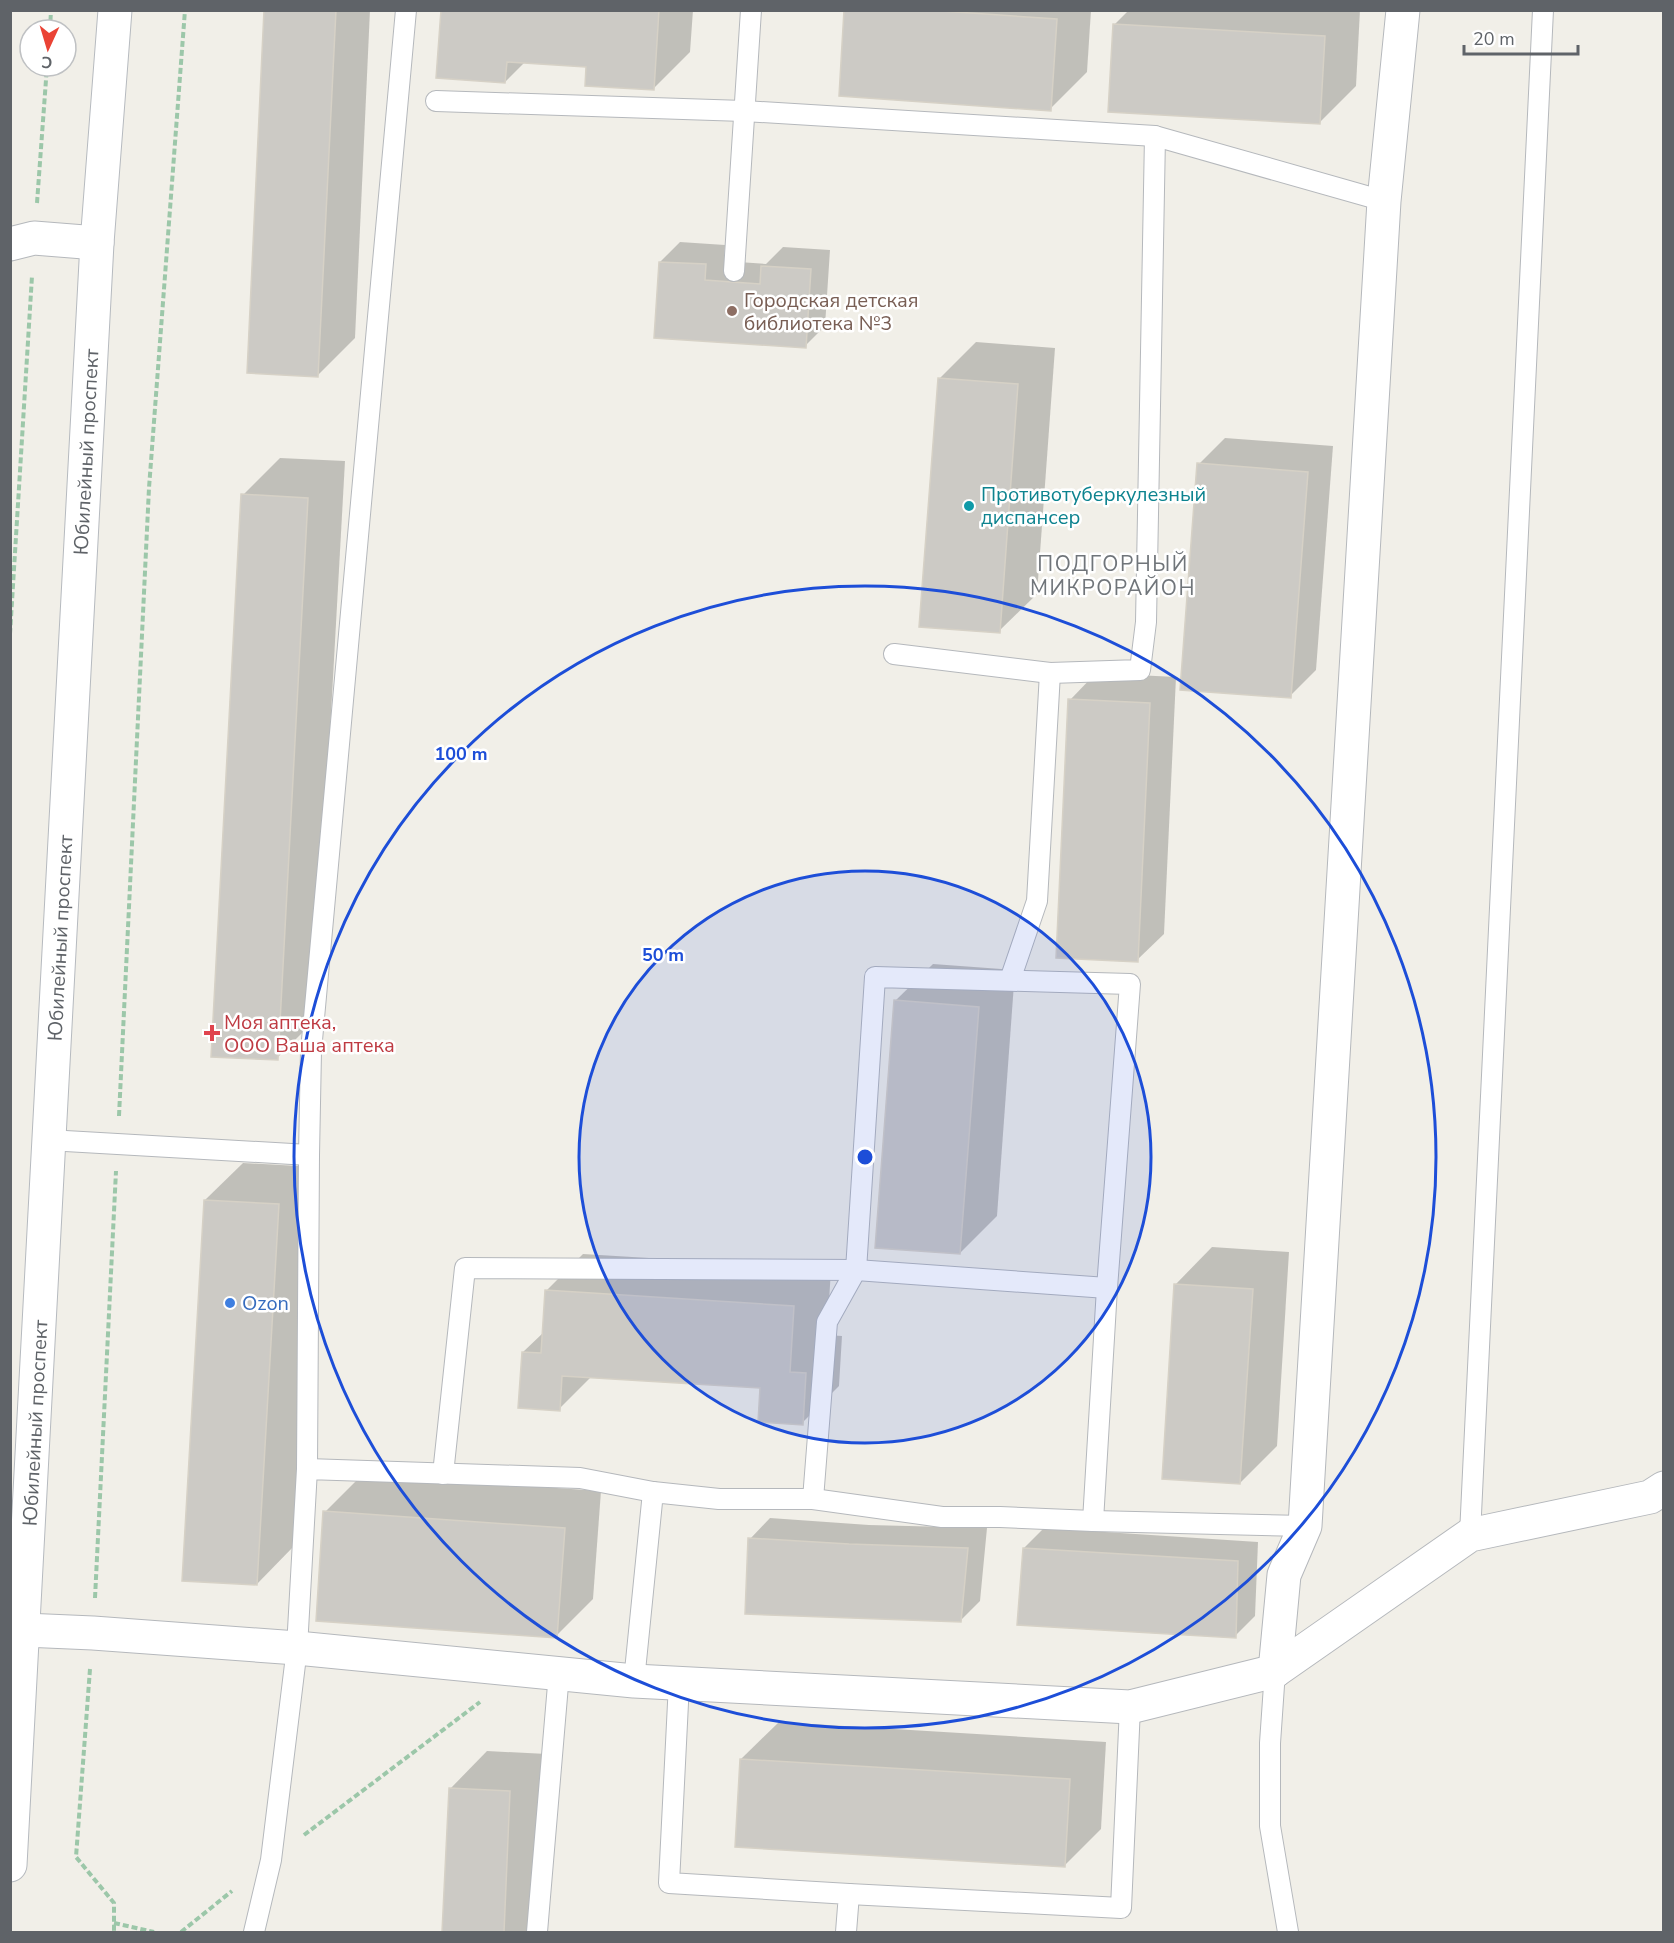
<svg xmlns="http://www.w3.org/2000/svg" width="1674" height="1943" viewBox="0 0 1674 1943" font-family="'Nunito Sans',sans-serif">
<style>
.shadow{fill:#0003}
.building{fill:#cccac5;stroke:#d6d1c6;stroke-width:1.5}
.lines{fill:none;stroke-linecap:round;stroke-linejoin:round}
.service-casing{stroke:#b5b8bc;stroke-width:22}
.minor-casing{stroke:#b5b8bc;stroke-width:35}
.secondary-casing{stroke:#b6babf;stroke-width:35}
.path{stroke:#9cc7a9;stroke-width:4;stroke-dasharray:6 3;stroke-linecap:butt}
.service{stroke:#fff;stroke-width:20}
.minor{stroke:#fff;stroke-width:33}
.secondary{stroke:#fff;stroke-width:33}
.ring{fill:none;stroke:#1d4ed8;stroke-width:3}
.education-dot{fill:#8d6e63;stroke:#fff;stroke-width:2}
.culture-dot{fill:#0f9aa8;stroke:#fff;stroke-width:2}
.health-dot{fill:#e0444e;stroke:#fff;stroke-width:2}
.shop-dot{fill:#3f7fe0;stroke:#fff;stroke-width:2}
.labels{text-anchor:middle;stroke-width:5;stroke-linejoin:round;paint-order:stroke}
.education-label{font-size:20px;fill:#785e54;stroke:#fff;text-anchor:start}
.street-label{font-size:20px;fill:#5f6368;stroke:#fff}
.culture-label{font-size:20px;fill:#0d838f;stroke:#fff;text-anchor:start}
.health-label{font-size:20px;fill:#be3a42;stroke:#fff;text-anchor:start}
.shop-label{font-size:20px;fill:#366cbe;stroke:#fff;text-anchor:start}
.neighbourhood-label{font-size:21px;letter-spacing:1.5px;fill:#70757a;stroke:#fff}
.centre{fill:#1d4ed8;stroke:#fff;stroke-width:3}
.ring-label{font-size:18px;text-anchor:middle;font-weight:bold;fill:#1d4ed8;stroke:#fff;stroke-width:5;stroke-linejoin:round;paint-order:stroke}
</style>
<rect width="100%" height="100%" fill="#f1efe8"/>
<g class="shadow">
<path d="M266 10H370L355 338 318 375Z"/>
<path d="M442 10H693L690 52 653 89 588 66 525 62 505 82Z"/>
<path d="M846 10H1091L1087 72 1050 109Z"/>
<path d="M1129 10H1360L1356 86 1319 123 1115 24Z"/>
<path d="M680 242 725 245 724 261 766 264 783 247 830 250 825 326 805 346 660 262Z"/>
<path d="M976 342 1055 348 1037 594 999 631 939 379Z"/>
<path d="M1225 438 1333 446 1316 670 1290 696 1199 464Z"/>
<path d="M280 458 345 461 314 1021 277 1058 243 495Z"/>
<path d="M1096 673 1176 677 1164 934 1137 960 1070 700Z"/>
<path d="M933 964 1015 970 997 1216 960 1253 895 1001Z"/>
<path d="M243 1163 316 1167 294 1546 257 1584 205 1200Z"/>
<path d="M1212 1247 1289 1252 1277 1446 1240 1483 1175 1285Z"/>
<path d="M583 1254 831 1269 827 1335 842 1336 839 1386 802 1423 761 1387 592 1376 559 1409 523 1352 544 1332 546 1291Z"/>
<path d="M362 1475 601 1491 593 1599 556 1636 325 1512Z"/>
<path d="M770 1518 869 1525 987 1528 980 1601 960 1621 750 1539Z"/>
<path d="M1044 1528 1258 1542 1255 1616 1235 1636 1024 1548Z"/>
<path d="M779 1722 1106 1742 1101 1829 1064 1866 741 1759Z"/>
<path d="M487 1751 547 1754 538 1932H444L450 1789Z"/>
</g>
<g class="building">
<path d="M264 10H336L318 377 247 373Z"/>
<path d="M441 10H659L654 90 585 86 586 67 507 62 505 83 436 78Z"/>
<path d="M844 10H927L1057 19 1051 111 839 96Z"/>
<path d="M1113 24 1325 36 1320 124 1108 112Z"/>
<path d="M659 262 706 264 705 280 760 284 761 266 811 269 806 348 654 338Z"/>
<path d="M938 378 1018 384 1000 633 919 627Z"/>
<path d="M1197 463 1308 472 1291 698 1180 690Z"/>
<path d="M241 494 308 498 278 1060 211 1057Z"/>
<path d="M1068 699 1150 703 1138 962 1056 958Z"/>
<path d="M894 1000 979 1007 960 1254 875 1248Z"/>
<path d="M204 1200 279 1204 257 1585 182 1581Z"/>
<path d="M1174 1284 1253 1289 1240 1484 1162 1479Z"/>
<path d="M545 1290 794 1306 790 1372 806 1373 803 1425 758 1422 760 1388 562 1376 560 1411 518 1408 522 1352 541 1353Z"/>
<path d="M323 1511 565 1528 557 1638 316 1621Z"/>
<path d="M748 1538 849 1544 968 1548 961 1622 745 1614Z"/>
<path d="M1023 1548 1238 1561 1236 1638 1017 1625Z"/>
<path d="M740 1759 1070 1779 1065 1867 735 1847Z"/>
<path d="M449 1788 510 1791 504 1932H442Z"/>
</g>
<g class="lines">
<g class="service-casing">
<g id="service">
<path d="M436 101 744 111 1155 136 1384 201"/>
<path d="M734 271 751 10"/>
<path d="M894 654 1050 673 1140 670 1146 622 1155 136"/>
<path d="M1010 980 1037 901 1050 673"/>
<path d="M48 1140 309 1155 307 1469"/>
<path d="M309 1155 311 1051 406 10"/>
<path d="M443 1474 465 1268 856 1270 1107 1288"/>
<path d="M813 1499 827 1322 856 1270 875 977 1130 984 1107 1288 1093 1521"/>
<path d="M1470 1535 1543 10"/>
<path d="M1275 1671 1270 1743V1826L1288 1932"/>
<path d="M634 1681 653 1492 719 1499H813L942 1517H1000L1093 1521 1305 1526"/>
<path d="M679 1683 669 1883 849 1894 846 1932"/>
<path d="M849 1894 1121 1908 1130 1707"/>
<path d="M254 1932 271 1860 297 1648 307 1469 580 1478 653 1492"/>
<path d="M537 1932 559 1673"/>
</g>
</g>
<g class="minor-casing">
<g id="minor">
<path d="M10 244 34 238 97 243"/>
<path d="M24 1630 93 1633 297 1648 634 1681 1130 1707 1275 1671 1470 1535 1650 1497 1664 1488"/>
<path d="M1275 1671 1284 1575 1305 1526 1384 201 1403 10"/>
</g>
</g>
<g class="secondary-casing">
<path id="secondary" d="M10 1865 97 243 115 10"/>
</g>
<g class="path">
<path d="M50 30 51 10"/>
<path d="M37 203 47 66"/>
<path d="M10 634 32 276"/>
<path d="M119 1116 149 488 185 10"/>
<path d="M95 1598 116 1171"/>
<path d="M90 1669 76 1857 114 1903V1932"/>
<path d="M304 1835 480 1702"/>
<path d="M114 1923 154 1932"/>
<path d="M181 1932 232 1891"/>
</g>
<use href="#service" class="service"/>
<use href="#minor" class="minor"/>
<use href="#secondary" class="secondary"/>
</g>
<circle cx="865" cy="1157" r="286" fill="#1d4ed8" fill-opacity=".12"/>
<g class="ring">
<circle cx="865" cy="1157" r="286"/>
<circle cx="865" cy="1157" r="571"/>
</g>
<circle class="education-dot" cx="732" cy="311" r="6"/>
<circle class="culture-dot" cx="969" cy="506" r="6"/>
<path class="health-dot" d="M209 1024h6v6h6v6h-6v6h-6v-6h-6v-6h6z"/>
<circle class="shop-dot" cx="230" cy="1303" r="6"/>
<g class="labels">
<g class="education-label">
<text x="744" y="307">Городская детская<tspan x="744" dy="23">библиотека №3</tspan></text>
</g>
<g class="street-label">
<text transform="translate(86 452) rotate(-87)" y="7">Юбилейный проспект</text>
<text transform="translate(60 938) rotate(-87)" y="7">Юбилейный проспект</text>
<text transform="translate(35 1423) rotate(-87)" y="7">Юбилейный проспект</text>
</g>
<g class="culture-label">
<text x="981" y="501">Противотуберкулезный<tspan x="981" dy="23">диспансер</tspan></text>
</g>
<g class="health-label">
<text x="224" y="1029">Моя аптека,<tspan x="224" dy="23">ООО Ваша аптека</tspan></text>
</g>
<g class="shop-label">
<text x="242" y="1310">Ozon</text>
</g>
<g class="neighbourhood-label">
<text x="1113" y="571">ПОДГОРНЫЙ<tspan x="1113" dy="24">МИКРОРАЙОН</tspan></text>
</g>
</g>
<circle cx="865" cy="1157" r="9" class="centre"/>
<g class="ring-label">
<text x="461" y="760">100 m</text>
<text x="663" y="961">50 m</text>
</g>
<rect width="1674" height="1943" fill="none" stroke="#5f6368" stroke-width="24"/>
<g transform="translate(48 48) rotate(184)"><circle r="28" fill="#ffffff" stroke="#bfc1c3" stroke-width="1.5"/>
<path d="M0-4.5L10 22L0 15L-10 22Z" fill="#ea4335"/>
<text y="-9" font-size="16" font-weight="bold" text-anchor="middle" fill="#5f6368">С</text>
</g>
<path d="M1464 45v9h114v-9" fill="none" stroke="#5f6368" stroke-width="3"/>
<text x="1473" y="45" font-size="18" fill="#5f6368" stroke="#ffffff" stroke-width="4.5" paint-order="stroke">20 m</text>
</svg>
